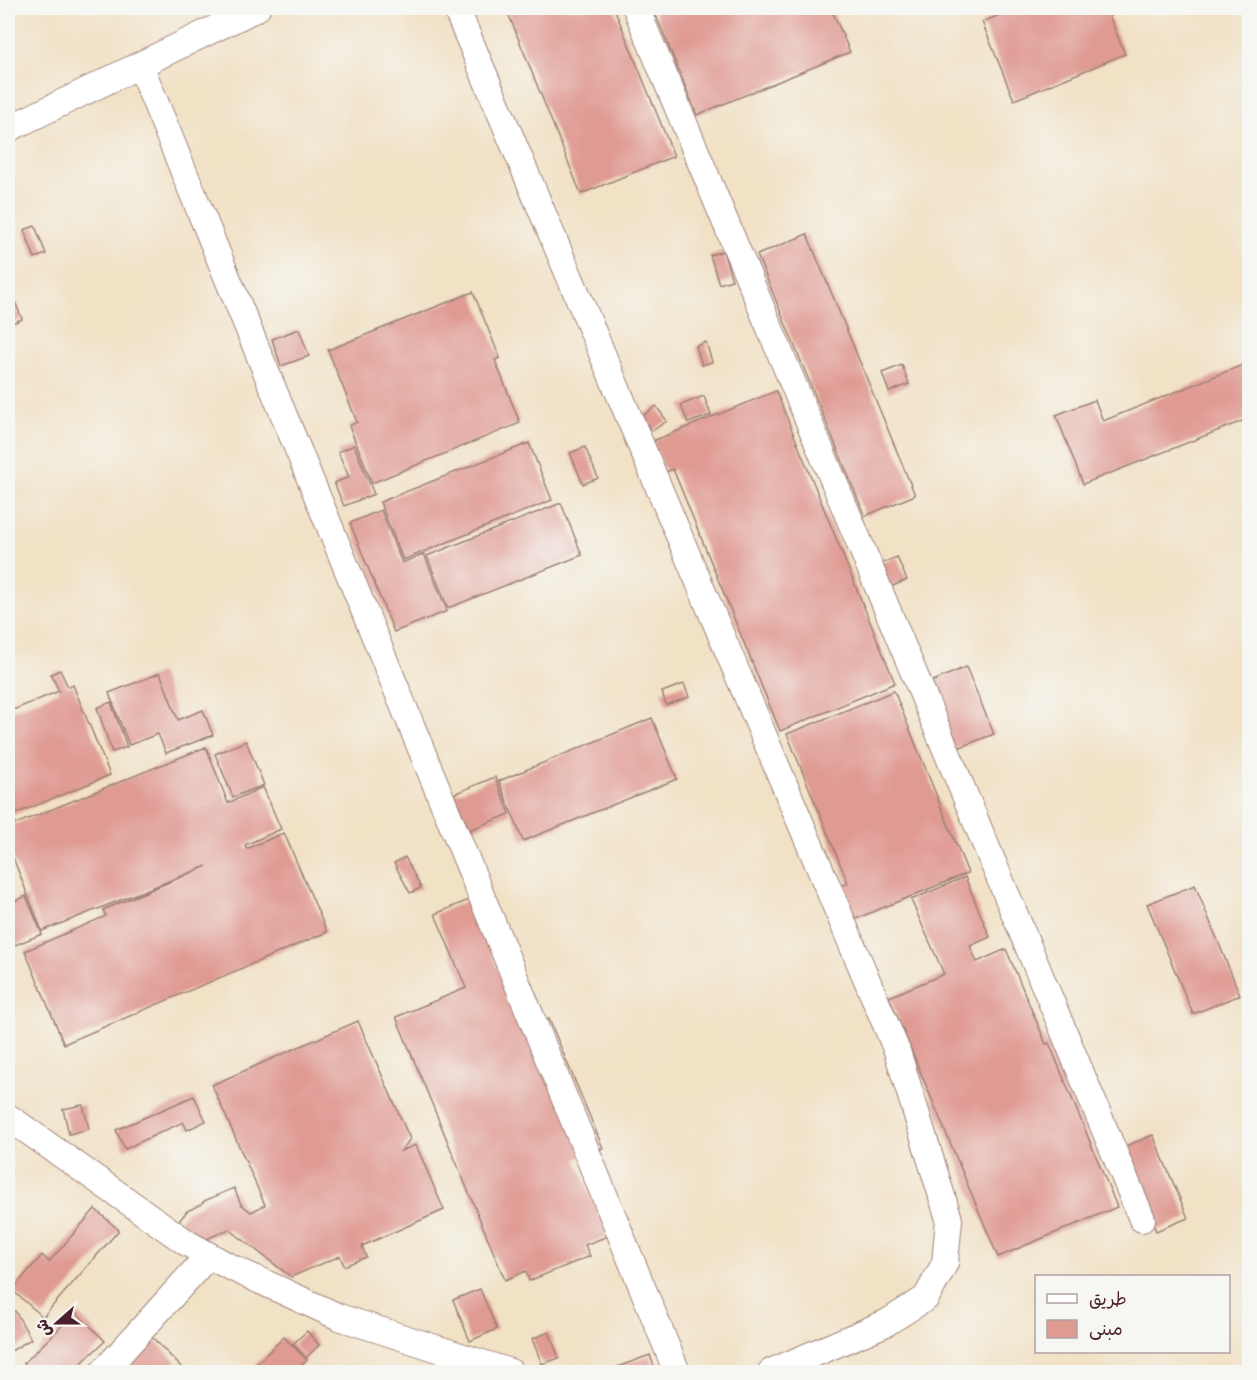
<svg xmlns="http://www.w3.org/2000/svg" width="1257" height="1380" viewBox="0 0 1257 1380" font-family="Mynerve,'Playpen Sans Arabic',sans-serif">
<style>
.building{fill:#df9a92}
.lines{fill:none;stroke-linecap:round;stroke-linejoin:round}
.minor-casing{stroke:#9e8078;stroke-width:28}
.minor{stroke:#fff;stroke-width:26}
</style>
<rect width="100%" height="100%" fill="#f6f6f2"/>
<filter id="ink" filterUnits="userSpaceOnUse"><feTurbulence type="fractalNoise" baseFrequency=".0167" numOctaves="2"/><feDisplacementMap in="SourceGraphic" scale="12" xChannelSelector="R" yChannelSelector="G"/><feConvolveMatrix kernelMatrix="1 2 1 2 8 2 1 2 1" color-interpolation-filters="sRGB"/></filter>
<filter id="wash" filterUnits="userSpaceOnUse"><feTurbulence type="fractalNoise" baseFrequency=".008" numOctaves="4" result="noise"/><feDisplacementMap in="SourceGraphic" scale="24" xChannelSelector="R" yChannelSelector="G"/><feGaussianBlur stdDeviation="1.35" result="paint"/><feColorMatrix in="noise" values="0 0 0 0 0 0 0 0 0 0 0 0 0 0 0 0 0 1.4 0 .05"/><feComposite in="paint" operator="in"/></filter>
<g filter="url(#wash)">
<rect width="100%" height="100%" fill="#f1e1c5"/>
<g id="blocks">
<g class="building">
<path d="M506 8H614L674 156 581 194Z"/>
<path d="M653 8H831L850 52 697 115Z"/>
<path d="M1017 8H1106L1125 54 1014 100 982 22Z"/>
<path d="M35 226 46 254 35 258 24 230Z"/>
<path d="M807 234 915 495 865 516 757 255Z"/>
<path d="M723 251 732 280 719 284 710 255Z"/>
<path d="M8 284 22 319 8 325Z"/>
<path d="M473 292 500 358 495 360 520 423 372 483 349 426 357 422 328 350Z"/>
<path d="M299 329 309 356 281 366 272 339Z"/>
<path d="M706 342 712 362 702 365 696 346Z"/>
<path d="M1250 362V418L1083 484 1056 415 1095 400 1103 421Z"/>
<path d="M902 365 909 384 889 392 882 373Z"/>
<path d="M776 391 895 683 780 731 673 469 666 472 653 441Z"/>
<path d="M704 396 711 415 688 423 681 405Z"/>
<path d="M656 406 667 421 652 431 641 417Z"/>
<path d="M529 443 552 500 403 560 380 502Z"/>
<path d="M354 445 374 494 344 506 334 483 349 477 338 452Z"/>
<path d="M585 447 598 478 583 484 570 453Z"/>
<path d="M561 503 582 555 448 608 427 556Z"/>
<path d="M381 510 402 563 424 554 447 611 394 632 350 523Z"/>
<path d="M897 557 907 580 890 587 880 564Z"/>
<path d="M966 667 994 734 953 750 926 684Z"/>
<path d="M60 670 68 687 73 685 110 775 8 817V712L59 691 51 674Z"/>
<path d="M160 673 178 720 203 710 213 735 166 753 158 734 129 745 109 693Z"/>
<path d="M684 684 689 697 666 705 662 692Z"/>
<path d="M894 691 968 873 853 920 839 887 848 883 787 734Z"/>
<path d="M111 702 127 747 112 752 97 708Z"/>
<path d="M652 718 677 779 523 841 499 781Z"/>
<path d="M246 741 264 785 233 797 215 754Z"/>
<path d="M206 747 228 803 263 787 281 829 245 845 246 849 284 833 327 932 64 1044 25 951 106 916 103 910 207 866 42 931 8 845V827Z"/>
<path d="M495 777 510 814 469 830 454 794Z"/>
<path d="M405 857 421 888 410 893 394 863Z"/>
<path d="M965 877 990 937 970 946 977 962 1006 949 1046 1044 1049 1043 1117 1207 998 1257 889 997 944 974 911 900Z"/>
<path d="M1195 885 1240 995 1193 1014 1147 904Z"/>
<path d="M26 896 42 934 8 948V904Z"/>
<path d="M469 900 523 1029 549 1019 603 1148 576 1159 608 1236 585 1245 590 1256 529 1281 526 1271 505 1280 396 1017 466 988 435 914Z"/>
<path d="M358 1021 410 1139 401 1151 416 1145 444 1210 362 1246 366 1257 344 1266 340 1256 291 1277 229 1229 202 1241 179 1221 187 1211 202 1204 204 1201 234 1188 241 1204 251 1212 265 1205 212 1085Z"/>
<path d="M194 1096 206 1121 187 1130 183 1122 125 1149 116 1130Z"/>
<path d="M83 1105 89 1129 69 1134 63 1109Z"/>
<path d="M1153 1135 1188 1218 1156 1231 1121 1148Z"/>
<path d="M95 1209 119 1230 43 1317 12 1290 42 1255 49 1262Z"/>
<path d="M480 1289 497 1329 470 1341 453 1300Z"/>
<path d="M15 1311 31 1339 8 1353V1315Z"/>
<path d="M76 1312 105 1341 72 1372H34L24 1363Z"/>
<path d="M307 1331 319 1345 306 1358 293 1344Z"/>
<path d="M549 1332 559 1358 542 1364 532 1339Z"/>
<path d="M149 1334 186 1372H110Z"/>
<path d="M284 1337 307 1360 294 1372H248Z"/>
<path d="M650 1355 656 1372H613L612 1369Z"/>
</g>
</g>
</g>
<g filter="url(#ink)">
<use href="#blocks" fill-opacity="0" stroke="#9e8078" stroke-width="1.5"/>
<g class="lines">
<g class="minor-casing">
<g id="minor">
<path d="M456 8 897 1051 949 1219 945 1263 926 1298 886 1323 771 1372"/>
<path d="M636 8 1142 1219"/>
<path d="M140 65 677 1372"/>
<path d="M8 129 257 8"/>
<path d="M8 1117 187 1243 228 1266 339 1317 510 1372"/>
<path d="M103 1372 208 1256"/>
</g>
</g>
<use href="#minor" class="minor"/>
</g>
</g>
<rect width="1257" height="1380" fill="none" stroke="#f6f6f2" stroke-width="30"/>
<rect x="1035" y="1275" width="195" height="78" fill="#f6f6f2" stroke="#b1a0a2" stroke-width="1.5"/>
<rect x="1047" y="1294" width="30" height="9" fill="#ffffff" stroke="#b1a0a2" stroke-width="1.5"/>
<text x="1089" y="1305" font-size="18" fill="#4a1f2b">طريق</text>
<rect x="1047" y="1320" width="30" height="18" fill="#df9a92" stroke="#b1a0a2" stroke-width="1.5"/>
<text x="1089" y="1335" font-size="18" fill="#4a1f2b">مبنى</text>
<g transform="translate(57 1323) rotate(249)" stroke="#f6f6f2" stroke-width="4.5" paint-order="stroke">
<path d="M0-4.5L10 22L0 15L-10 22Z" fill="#4a1f2b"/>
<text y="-9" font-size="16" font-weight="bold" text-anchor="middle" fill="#4a1f2b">ش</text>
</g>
</svg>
